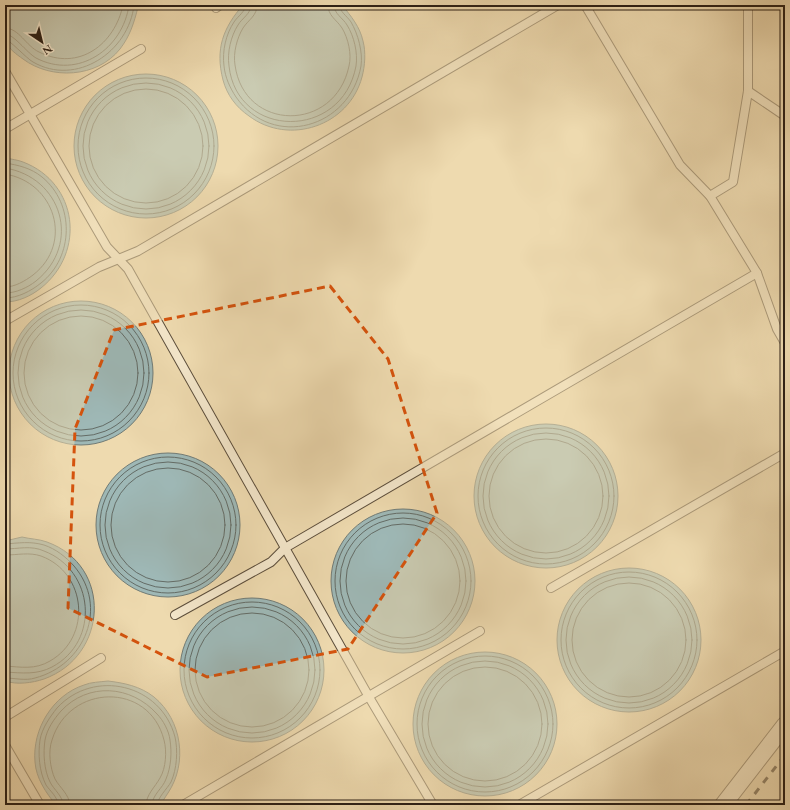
<svg xmlns="http://www.w3.org/2000/svg" width="790" height="810" viewBox="0 0 790 810" font-family="'EB Garamond',serif">
<style>
.water{fill:#9eb8b6;stroke:#707b76}
.lines{fill:none;stroke-linecap:round;stroke-linejoin:round}
.shore{stroke:#646c66;stroke-width:1}
.service-casing{stroke:#5c4e3c;stroke-width:10}
.minor-casing{stroke:#5c4e3c;stroke-width:18}
.service{stroke:#f4e7cb;stroke-width:8}
.minor{stroke:#f4e7cb;stroke-width:16}
.rail{stroke:#2b1f15;stroke-width:3;stroke-dasharray:7 7;stroke-linecap:butt}
.marked{fill:none;stroke:#d5530d;stroke-width:3;stroke-dasharray:8 5;stroke-linejoin:round}
</style>
<rect width="100%" height="100%" fill="#eedaaf"/>
<filter id="stains"><feTurbulence type="fractalNoise" baseFrequency=".005" numOctaves="4"/><feColorMatrix values="0 0 0 0 .2 0 0 0 0 .09 0 0 0 0 .02 0 0 0 .5 -.17"/></filter>
<radialGradient id="worn" r=".72"><stop offset=".6" stop-color="#630" stop-opacity="0"/><stop offset="1" stop-color="#630" stop-opacity=".3"/></radialGradient>
<g class="water">
<path d="M5 5H138V7C134 23 130 36 120 49 97 78 51 80 23 59 16 54 9 49 6 42 3 35 5 14 5 5Z"/>
<path d="M243 5H342C351 16 360 27 363 41 366 52 365 66 362 77 349 126 289 146 249 116 236 107 227 95 223 80 215 49 223 28 243 5Z"/>
<circle cx="146" cy="146" r="72"/>
<path d="M5 158C11 159 18 160 23 162 78 183 86 252 41 288 31 296 18 302 5 302Z"/>
<circle cx="81" cy="373" r="72"/>
<circle cx="546" cy="496" r="72"/>
<circle cx="168" cy="525" r="72"/>
<circle cx="403" cy="581" r="72"/>
<path d="M22 537C30 539 39 539 47 542 113 566 108 656 44 679 32 683 17 685 5 681V541Z"/>
<circle cx="629" cy="640" r="72"/>
<circle cx="252" cy="670" r="72"/>
<circle cx="485" cy="724" r="72"/>
<path d="M108 681C124 683 140 686 154 697 182 720 188 763 168 793 165 797 163 802 159 805H56C46 793 36 778 35 762 32 729 53 695 84 685 91 682 100 682 108 681Z"/>
</g>
<g class="lines">
<g class="shore">
<path d="M246 5C245 12 238 16 234 22 226 34 222 51 224 66 225 77 230 88 236 97 273 150 350 128 361 66 363 52 358 34 351 22 347 16 340 12 339 5"/>
<path d="M251 5C251 14 242 18 238 25 231 36 227 52 229 66 237 139 342 141 356 66 358 53 354 36 347 25 343 18 334 14 334 5"/>
<path d="M257 5C257 16 249 19 243 28 237 38 233 53 235 65 244 132 335 133 349 66 352 54 348 38 342 28 336 19 328 16 328 5"/>
<path d="M5 28C19 28 26 46 39 52 79 72 115 44 123 5"/>
<path d="M5 34C14 34 26 52 36 58 78 80 123 49 129 5"/>
<path d="M5 39C9 39 26 58 33 62 76 87 129 52 134 5"/>
<circle cx="146" cy="146" r="68"/>
<circle cx="146" cy="146" r="63"/>
<circle cx="146" cy="146" r="57"/>
<path d="M5 163C18 165 31 168 42 177 75 204 74 257 41 283 31 291 18 298 5 298"/>
<path d="M5 168C62 177 82 244 36 281 27 288 16 293 5 293"/>
<path d="M5 174C55 182 74 243 33 275 25 281 15 287 5 287"/>
<circle cx="81" cy="373" r="68"/>
<circle cx="81" cy="373" r="63"/>
<circle cx="81" cy="373" r="57"/>
<circle cx="546" cy="496" r="68"/>
<circle cx="546" cy="496" r="63"/>
<circle cx="546" cy="496" r="57"/>
<circle cx="168" cy="525" r="68"/>
<circle cx="168" cy="525" r="63"/>
<circle cx="168" cy="525" r="57"/>
<circle cx="403" cy="581" r="68"/>
<circle cx="403" cy="581" r="63"/>
<circle cx="403" cy="581" r="57"/>
<path d="M5 544C19 543 30 541 44 545 56 549 66 557 74 566 109 607 85 665 35 678 26 681 14 678 5 678"/>
<path d="M5 549C18 549 31 545 44 551 94 570 101 641 52 667 37 675 22 673 5 672"/>
<path d="M5 555C18 555 29 552 41 556 87 573 92 637 50 661 35 670 21 667 5 666"/>
<circle cx="629" cy="640" r="68"/>
<circle cx="629" cy="640" r="63"/>
<circle cx="629" cy="640" r="57"/>
<circle cx="252" cy="670" r="68"/>
<circle cx="252" cy="670" r="63"/>
<circle cx="252" cy="670" r="57"/>
<circle cx="485" cy="724" r="68"/>
<circle cx="485" cy="724" r="63"/>
<circle cx="485" cy="724" r="57"/>
<path d="M58 805C58 797 50 791 46 785 39 771 38 754 40 740 42 728 50 717 57 708 94 668 161 684 175 737 178 750 177 769 171 782 167 789 158 797 157 805"/>
<path d="M63 805C63 796 54 790 50 782 44 770 43 753 45 740 47 729 54 719 61 711 88 682 131 685 157 714 163 720 169 731 170 740 172 753 171 767 166 779 163 788 152 795 152 805"/>
<path d="M70 805C69 794 60 788 55 779 50 768 48 751 52 740 69 684 149 681 164 740 167 751 166 768 160 778 155 787 146 795 146 805"/>
</g>
<g class="service-casing">
<g id="service">
<path d="M585 5 680 165 710 196"/>
<path d="M748 5V91L733 182 710 196 757 273 777 329 785 343"/>
<path d="M216 8 220 5"/>
<path d="M5 71 107 247 128 269 369 697 433 805"/>
<path d="M748 91 785 116"/>
<path d="M5 129 141 49"/>
<path d="M5 321 99 267 138 251 558 5"/>
<path d="M551 588 785 453"/>
<path d="M175 615 271 562 285 548 757 273"/>
<path d="M5 717 101 658"/>
<path d="M5 745 40 805"/>
<path d="M183 805 480 631"/>
<path d="M519 805 785 651"/>
</g>
</g>
<g class="minor-casing">
<path id="minor" d="M723 805 785 725"/>
</g>
<use href="#service" class="service"/>
<use href="#minor" class="minor"/>
<path class="rail" d="M746 805 785 755"/>
</g>
<path d="M0 0H790V810H0ZM330 286 388 359 437 513 348 649 207 677 68 608 75 429 114 330Z" fill="#eedaaf" fill-opacity=".55" fill-rule="evenodd"/>
<path class="marked" d="M330 286 388 359 437 513 348 649 207 677 68 608 75 429 114 330Z"/>
<rect width="790" height="810" fill="none" stroke="#eedaaf" stroke-width="20"/>
<rect x="6" y="6" width="778" height="798" fill="none" stroke="#2b1f15" stroke-width="2"/>
<rect x="10" y="10" width="770" height="790" fill="none" stroke="#2b1f15"/>
<g transform="translate(42 42) rotate(145)" stroke="#f4e7cb" stroke-width="3" paint-order="stroke">
<path d="M0-3L7 15L0 10L-7 15Z" fill="#2b1f15"/>
<text y="-6" font-size="11" font-weight="bold" text-anchor="middle" fill="#2b1f15">N</text>
</g>
<rect width="100%" height="100%" filter="url(#stains)"/>
<rect width="100%" height="100%" fill="url(#worn)"/>
</svg>
